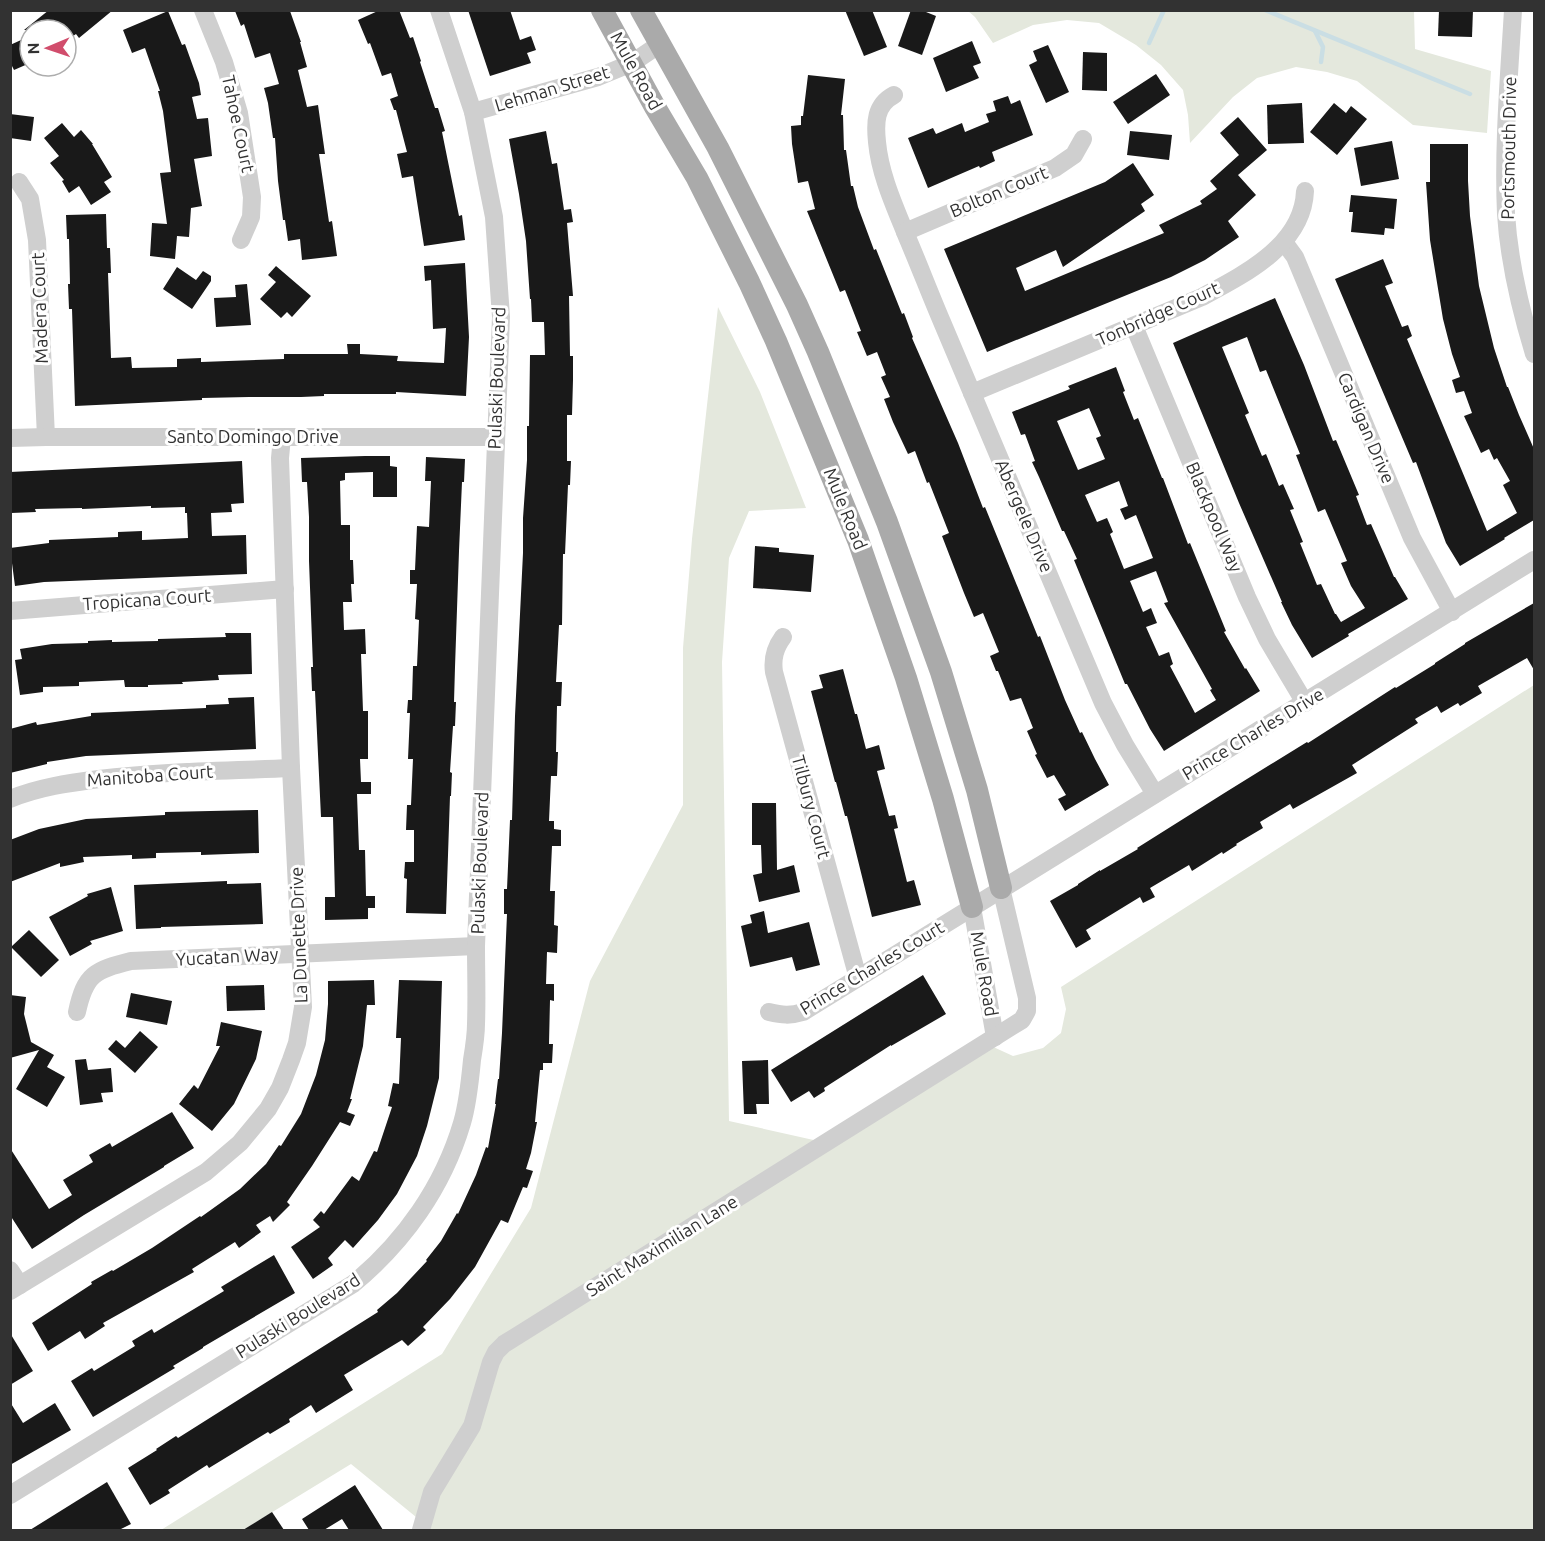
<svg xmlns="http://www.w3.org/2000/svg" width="1545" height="1541" viewBox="0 0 1545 1541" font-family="Ubuntu,sans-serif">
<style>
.green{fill:#e4e8dd}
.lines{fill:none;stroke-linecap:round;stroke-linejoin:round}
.stream{stroke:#cadee4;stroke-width:4.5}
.building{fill:#191919;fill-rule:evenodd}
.minor{stroke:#cfcfcf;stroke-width:18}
.major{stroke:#aaa;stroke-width:22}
.labels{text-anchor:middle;stroke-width:6;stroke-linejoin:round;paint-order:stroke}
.street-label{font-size:18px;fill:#323232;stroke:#fff}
</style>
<rect width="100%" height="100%" fill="#fff"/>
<g class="green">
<path d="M968 11H1414L1415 49 1491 71 1487 133 1413 125 1357 81 1327 72 1296 67 1257 78 1233 97 1190 143 1188 115 1183 90 1161 65 1136 45 1099 23 1067 20 1033 25 993 43 975 17Z"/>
<path d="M718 307 760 392 806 508 749 511 729 558 722 662 729 1121 818 1141 978 1040 1013 1056 1043 1048 1061 1033 1066 1009 1061 987 1534 685V1530H432L351 1464 243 1530H161L442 1354 531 1208 590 981 683 805V648L692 539Z"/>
</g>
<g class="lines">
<g class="stream">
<path d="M1265 10 1470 94"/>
<path d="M1315 31 1323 47 1321 62"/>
<path d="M1149 43 1164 10"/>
</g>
</g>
<g class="building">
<path d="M49 10H113L79 38 76 34 66 41V30H24Z"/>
<path d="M380 10H399L410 38 413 37 421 61 420 62 435 108H438L445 131 442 132 459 216 462 215 465 240 424 246 413 176 402 178 397 154 407 152 396 110H394L390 99 398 96 391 73 382 76 370 43 368 44 358 20Z"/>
<path d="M468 10H510L520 40 531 36 536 50 527 53 531 63 490 76Z"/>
<path d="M845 10H872L887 47 864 56Z"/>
<path d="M911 10H921L936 16 922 55 898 46Z"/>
<path d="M1439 10H1473L1472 37 1438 36Z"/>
<path d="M168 11 182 45 185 44 199 83 201 95 192 97 197 119 208 118 212 156 194 159 202 206 191 208 189 237 177 236 175 259 150 256 152 223 167 224 160 173 171 172 163 111 158 91H160L145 48 132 53 123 30Z"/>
<path d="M235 11H290L301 42H300L307 67 298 70 307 107 318 105 325 154H319L329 222 332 221 337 256 302 260 300 239 288 241 285 220H283L278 181 275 138H273L268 103 264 88 279 84 270 53 255 58 244 24 241 26Z"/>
<path d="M30 36V63L14 70 10 62V45Z"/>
<path d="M972 41 981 63 973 66 979 78 946 92 933 58Z"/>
<path d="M1048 45 1069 92 1046 103 1029 65 1037 61 1033 51Z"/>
<path d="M1083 52 1107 53V91L1082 90Z"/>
<path d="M1156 74 1170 95 1128 124 1113 102Z"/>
<path d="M808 75 845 79 841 115H843L844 150H846L851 186H853L858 207 874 250 876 249 902 314 904 313 913 337 912 338 958 443 983 508 985 507 1038 637 1040 636 1065 700 1080 733 1082 732 1095 759 1109 785 1065 811 1058 799 1066 795 1054 775 1047 778 1035 755 1037 754 1027 731 1033 728 1021 698 1010 701 998 671H996L990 656 999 652 983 613 974 617 964 593 942 536 949 533 929 482 927 483 915 451 908 454 893 422 884 399 890 397 881 377 886 375 877 352 867 356 857 332 861 331 845 290 840 292 807 211 815 209 808 181 798 183 792 144 791 126 801 125V116H803Z"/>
<path d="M1008 96 1011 104 1020 100 1033 135 992 152 995 161 980 168 979 166 928 188 908 138 933 128 936 134 962 123 965 132 989 122 986 114 996 111 993 101Z"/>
<path d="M1302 103 1304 143 1268 144 1267 105Z"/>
<path d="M1334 103 1346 113 1351 106 1367 119 1337 155 1310 132Z"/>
<path d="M10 114 34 117 31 141 10 138Z"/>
<path d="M1238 117 1267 150 1238 175 1256 195 1228 221 1239 237 1205 260 1171 277 987 352 944 249 1105 182 1133 163 1154 195 1141 204 1145 211 1063 267 1056 250 1016 268 1025 291 1164 233 1159 225 1202 204 1200 201 1217 189 1210 181 1239 155 1220 133Z"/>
<path d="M62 123 74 137 81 130 93 144H92L112 177 104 182 111 192 91 205 79 186 69 193 62 181 64 180 50 163 59 156 44 138Z"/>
<path d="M546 131 552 164 557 163 564 210 571 209 573 222 567 223 573 296H569L570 356H573V380L572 415H567V461H571L570 485H568L565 554H563L562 625H559L556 682H562L561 706H557L556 752H558L557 776H551L549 821H554V829L561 830V846H552L550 891H555L554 925 558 926 557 953 547 952 546 984H554V1001L550 1000 549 1044H553L552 1063H543V1070H540L535 1122H537L531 1153 526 1169 533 1171 527 1188 523 1187 508 1223 501 1220 475 1267 450 1299 423 1327 426 1330 408 1346 402 1340 344 1375 353 1390 316 1413 311 1405 289 1419 290 1422 270 1434 268 1432 209 1468 207 1465 168 1490 170 1493 150 1505 128 1468 157 1450 156 1449 176 1436 178 1438 378 1312 377 1310 397 1293 427 1261 426 1260 441 1241 457 1213 458 1214 476 1175 486 1147 488 1148 496 1104H495L498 1079H499L502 1033 507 914H504V889H507L510 820H512L515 716 523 553V518L527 460V426H529L530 355H545L544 322H532L531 299H530L526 241 519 194 509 139Z"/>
<path d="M1130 131 1172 135 1169 160 1127 155Z"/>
<path d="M1392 141 1399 179 1361 186 1354 148Z"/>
<path d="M1430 144H1468V181L1470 216 1479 286 1494 348 1507 387H1508L1519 415 1534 449V520L1504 538 1505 539 1460 566 1446 543 1416 462 1413 463 1335 279 1383 259 1393 283 1385 286 1402 327 1408 325 1412 336 1407 339 1487 531 1517 513 1503 485 1510 481 1497 458 1494 460 1489 449 1481 453 1464 416 1472 413 1464 391 1456 393 1452 380 1460 377 1452 354 1443 319 1430 240 1426 182H1430Z"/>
<path d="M1351 195 1397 199 1394 229 1385 228 1384 235 1351 232 1353 212H1349Z"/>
<path d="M106 214 107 248H110L111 273H108L111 358 131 357 132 368 177 367V359L201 358V362L284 359V354H348L347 344H360V354L398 356 397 361 444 363 446 328 433 329 431 280 425 281 424 266 465 263 469 337 466 396 396 392V394H324V396L301 397H249L202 398V400L75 406 72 309H69L68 284H70L69 239H67L66 215Z"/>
<path d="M276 266 311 296 292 317 287 312 281 318 260 299 276 282 268 275Z"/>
<path d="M177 267 196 280 203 271 211 276V281L192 309 163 289Z"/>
<path d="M247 284 251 325 216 327 214 298 236 297 235 285Z"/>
<path d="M1275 298 1304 365 1333 441 1336 440 1359 495 1356 496 1367 525 1371 524 1394 577H1395L1408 599 1348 634 1349 636 1312 658 1292 625 1281 602H1282L1239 503 1173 343ZM1247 337 1260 372 1266 370 1300 454 1296 455 1318 512 1325 509 1347 561 1341 563 1351 586 1365 608 1341 622 1336 614H1335L1321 584 1317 585 1300 543 1303 542 1290 510 1294 509 1283 484 1279 486 1266 454 1262 456 1245 415 1249 413 1222 347Z"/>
<path d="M1116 367 1125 391 1123 392 1134 420 1138 418 1162 478H1163L1188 544 1190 543 1226 631 1224 632 1245 669 1246 668 1260 691 1164 751 1150 729 1127 684H1125L1074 560 1077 559 1064 531H1062L1039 477 1032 462 1035 461 1025 434 1021 435 1012 412 1070 389 1068 386ZM1089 408 1101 436 1096 438 1105 459 1078 470 1057 421ZM1119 481 1128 506 1120 509 1125 520 1136 515 1153 558 1124 569 1110 534 1113 532 1107 518 1097 522 1085 495ZM1156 571 1168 602 1164 603 1212 689 1210 690 1216 700 1195 713 1170 666 1173 664 1169 652 1159 656 1146 627 1157 623 1151 608 1143 612 1130 581Z"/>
<path d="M365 456H390V466L397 467V497H373V472L345 473V480L340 481 341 525H350V560H353L354 584H351L352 602H343L344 630 365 629 366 654H361L363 711H368V759H360L361 782H371V794H357L359 850H365L366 896H375V908H368V919L325 920V897H335L333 817H321L315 691H312L311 667H313L309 561V517L307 482H302L301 458Z"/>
<path d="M426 457 465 459 464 482H462L459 551 455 667 454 702H456L455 726H453L450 772 452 773 451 796H450L446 914 406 913 407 879 404 878 405 862H414V830H406L407 805H411L413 759H408L410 713H407L408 700H412L413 666H417L419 620 415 619 417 584H410V570H415L417 526 429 527 431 481H425Z"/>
<path d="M242 461 244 503 231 504 232 512 211 513 212 536 246 535 247 574 44 582 15 586 10 548 49 543V540L118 537V532L142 531V540L188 538 187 513H185V507L151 508V506L82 509V508L35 509 36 512 11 513 10 472Z"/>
<path d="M755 546 779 548V552L814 555 811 592 753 588Z"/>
<path d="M1534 603V670L1527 658 1478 686 1482 693 1460 706 1458 703 1441 713 1437 706 1415 719 1418 723 1352 765 1357 773 1293 809 1290 804 1260 822 1263 828 1236 844 1237 845 1223 854 1222 852 1192 871 1189 865 1150 888 1155 897 1143 903 1140 897 1086 930 1091 939 1076 948 1050 901 1078 885V884L1100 870V871L1138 849 1137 848 1226 792 1307 742 1308 743 1395 687 1396 688 1435 664V663L1465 644V643Z"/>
<path d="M225 633H251L252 674 218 675 219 680 182 682 183 684 148 685V687H125L124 680 79 682V686L43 687V692L20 695 15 660 22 659 20 649 52 644 88 643V641L112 640V642L158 641V639L226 637Z"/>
<path d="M843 669 855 714H857L866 749 879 745 885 769 877 771 889 816 895 815 898 828 894 829 907 882 914 880 921 905 872 917 847 816H845L836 782H835L811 691 823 688 819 675Z"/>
<path d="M254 697 256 749 86 756 47 762V764L10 773V729L36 722 37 725 91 716V713L206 708V705L229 704 228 698Z"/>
<path d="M752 803H776L777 870 794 865 800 892 759 902 753 875 762 873 761 845H752Z"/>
<path d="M258 810 259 853 201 855V852L156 853V858L132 859V855L83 857 84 862 60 867V863L10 882V840L39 829 86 819 165 815V812Z"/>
<path d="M227 881V884L261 883 263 924 161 927V928L136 929 134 885Z"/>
<path d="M111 887 123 931 90 941 92 944 70 956 49 917 88 896 87 894Z"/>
<path d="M764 911 768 933 809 922 820 965 796 971 792 957 750 967 741 926 752 923 750 915Z"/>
<path d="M29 930 59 960 41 977 11 947Z"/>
<path d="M923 975 946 1014 891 1046V1045L824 1088 825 1091 814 1098 809 1091 791 1102 771 1070Z"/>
<path d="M374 980 375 1005H367L363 1046 350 1099H352L347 1112 355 1115 350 1126 340 1122 312 1166 287 1202 290 1205 273 1222 270 1216 256 1225 261 1232 239 1248 235 1242 192 1269 194 1272 103 1323 105 1326 85 1339 80 1331 48 1351 32 1323 92 1284 91 1282 112 1270 113 1271 152 1248 200 1216 201 1217 240 1189 266 1164 279 1145 281 1146 301 1114 316 1075 325 1040 328 1004V981Z"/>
<path d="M399 980 442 981 439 1078 427 1126 417 1156 397 1194 378 1220 353 1248 345 1240 328 1258 333 1265 313 1279 291 1247 320 1227 313 1220 321 1211 324 1214 352 1176 359 1181 374 1151 377 1152 392 1107 388 1106 393 1083 399 1084 401 1038H396Z"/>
<path d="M264 985 265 1010 227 1011 226 986Z"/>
<path d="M131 993 172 1001 167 1025 126 1017Z"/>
<path d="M10 995 26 997 24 1014 31 1042 54 1055 47 1067 65 1077 47 1107 16 1089 39 1050 10 1058Z"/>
<path d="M221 1022 262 1031 256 1059 234 1104 212 1131 179 1104 194 1085 198 1089 220 1046H216Z"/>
<path d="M140 1031 158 1047 135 1073 108 1049 116 1040 125 1048Z"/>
<path d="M86 1059 88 1070 111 1068 113 1092 101 1093 103 1102 80 1105 75 1060Z"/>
<path d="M768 1060 769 1104H756L757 1114H744L742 1061Z"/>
<path d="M172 1112 194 1148 164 1166V1167L84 1215 32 1249 10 1215V1148L49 1209 72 1195 63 1180 93 1162 89 1155 110 1143 112 1147Z"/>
<path d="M274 1255 295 1293 203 1347V1348L173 1366 175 1368 93 1417 71 1381 92 1368 94 1371 135 1346 132 1341 152 1329 154 1333 224 1291 221 1287Z"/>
<path d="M10 1333 33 1371 10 1385Z"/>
<path d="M10 1402 23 1423 55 1403 71 1430 10 1465Z"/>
<path d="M107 1482 131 1524 119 1530H30Z"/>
<path d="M355 1485 383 1530H349L342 1519 324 1530H309L302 1519Z"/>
<path d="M272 1512 284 1530H243Z"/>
</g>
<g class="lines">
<g class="minor">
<path d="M203 10 224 62 239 113 252 197 251 217 241 240"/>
<path d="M1513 10C1509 78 1503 146 1506 214 1509 261 1520 308 1534 354"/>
<path d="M894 95C875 105 875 123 877 142 880 175 895 207 907 237 919 265 930 294 942 322 995 449 1049 576 1103 703L1125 745 1155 794"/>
<path d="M473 112 598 77 632 63 660 44"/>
<path d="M19 182 30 199 37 240 46 437"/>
<path d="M905 232 1055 168 1074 155 1083 139"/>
<path d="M1284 242 1295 257 1412 538 1452 612"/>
<path d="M1134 326 1247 597 1267 639 1305 703"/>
<path d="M972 393 1202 297C1245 274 1303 245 1305 191"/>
<path d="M10 438 46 437H496"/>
<path d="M10 611 285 589"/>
<path d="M783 637C775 648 772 658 774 672L858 978"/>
<path d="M10 799C39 787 69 783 99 779 163 771 227 771 291 768"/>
<path d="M972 907 995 1037"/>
<path d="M77 1012C85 974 95 970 131 961L476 946"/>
<path d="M769 1012C782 1015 790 1016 803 1012L1534 560"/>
<path d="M10 1270 20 1285"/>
<path d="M10 1291 206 1172 240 1143 268 1109 280 1088 291 1060 297 1043 303 1007 291 768 280 458 282 437"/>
<path d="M10 1495 353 1284C404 1242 443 1187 462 1123 468 1103 470 1081 472 1060 474 1048 476 1036 476 1024 477 998 476 972 476 946L501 317 494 217 473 112 439 10"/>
<path d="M421 1530 432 1492 472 1426 491 1362 496 1352 504 1344 1022 1020 1027 1011V998L1001 888"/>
</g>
<g class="major">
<path d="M602 10 655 107 697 178 749 282 776 341 858 540 906 678 943 799 972 907"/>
<path d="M641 10 718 148 797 305 818 352 887 522 941 672 977 790 1001 888"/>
</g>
</g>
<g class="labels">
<g class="street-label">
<text transform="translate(636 71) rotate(61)" y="6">Mule Road</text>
<text transform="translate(552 89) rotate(-17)" y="6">Lehman Street</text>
<text transform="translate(238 124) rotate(78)" y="6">Tahoe Court</text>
<text transform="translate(1509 148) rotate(-89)" y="6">Portsmouth Drive</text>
<text transform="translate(999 192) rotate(-23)" y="6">Bolton Court</text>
<text transform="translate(40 308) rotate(-92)" y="6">Madera Court</text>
<text transform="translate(1158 314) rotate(-24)" y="6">Tonbridge Court</text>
<text transform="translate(497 378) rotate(-88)" y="6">Pulaski Boulevard</text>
<text transform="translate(1366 428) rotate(67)" y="6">Cardigan Drive</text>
<text x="253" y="443">Santo Domingo Drive</text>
<text transform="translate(845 509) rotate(68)" y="6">Mule Road</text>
<text transform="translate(1024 516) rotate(67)" y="6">Abergele Drive</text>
<text transform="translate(1214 517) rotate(67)" y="6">Blackpool Way</text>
<text transform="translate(147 600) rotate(-4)" y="6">Tropicana Court</text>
<text transform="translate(1253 734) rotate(-31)" y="6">Prince Charles Drive</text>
<text transform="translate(150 776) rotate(-4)" y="6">Manitoba Court</text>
<text transform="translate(811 807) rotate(75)" y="6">Tilbury Court</text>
<text transform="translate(480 863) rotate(-88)" y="6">Pulaski Boulevard</text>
<text transform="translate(299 935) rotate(-92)" y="6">La Dunette Drive</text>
<text transform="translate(227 957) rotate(-3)" y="6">Yucatan Way</text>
<text transform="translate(872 968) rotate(-31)" y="6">Prince Charles Court</text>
<text transform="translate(984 974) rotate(80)" y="6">Mule Road</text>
<text transform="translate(662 1246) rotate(-32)" y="6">Saint Maximilian Lane</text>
<text transform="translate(298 1316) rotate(-32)" y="6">Pulaski Boulevard</text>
</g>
</g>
<rect width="1545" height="1541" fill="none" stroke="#323232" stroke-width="24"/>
<g transform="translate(48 48) rotate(268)"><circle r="28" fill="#ffffff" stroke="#adadad" stroke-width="1.5"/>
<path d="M0-4.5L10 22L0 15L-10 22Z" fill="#d14d6c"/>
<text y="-9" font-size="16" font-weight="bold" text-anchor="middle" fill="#323232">N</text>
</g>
</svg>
